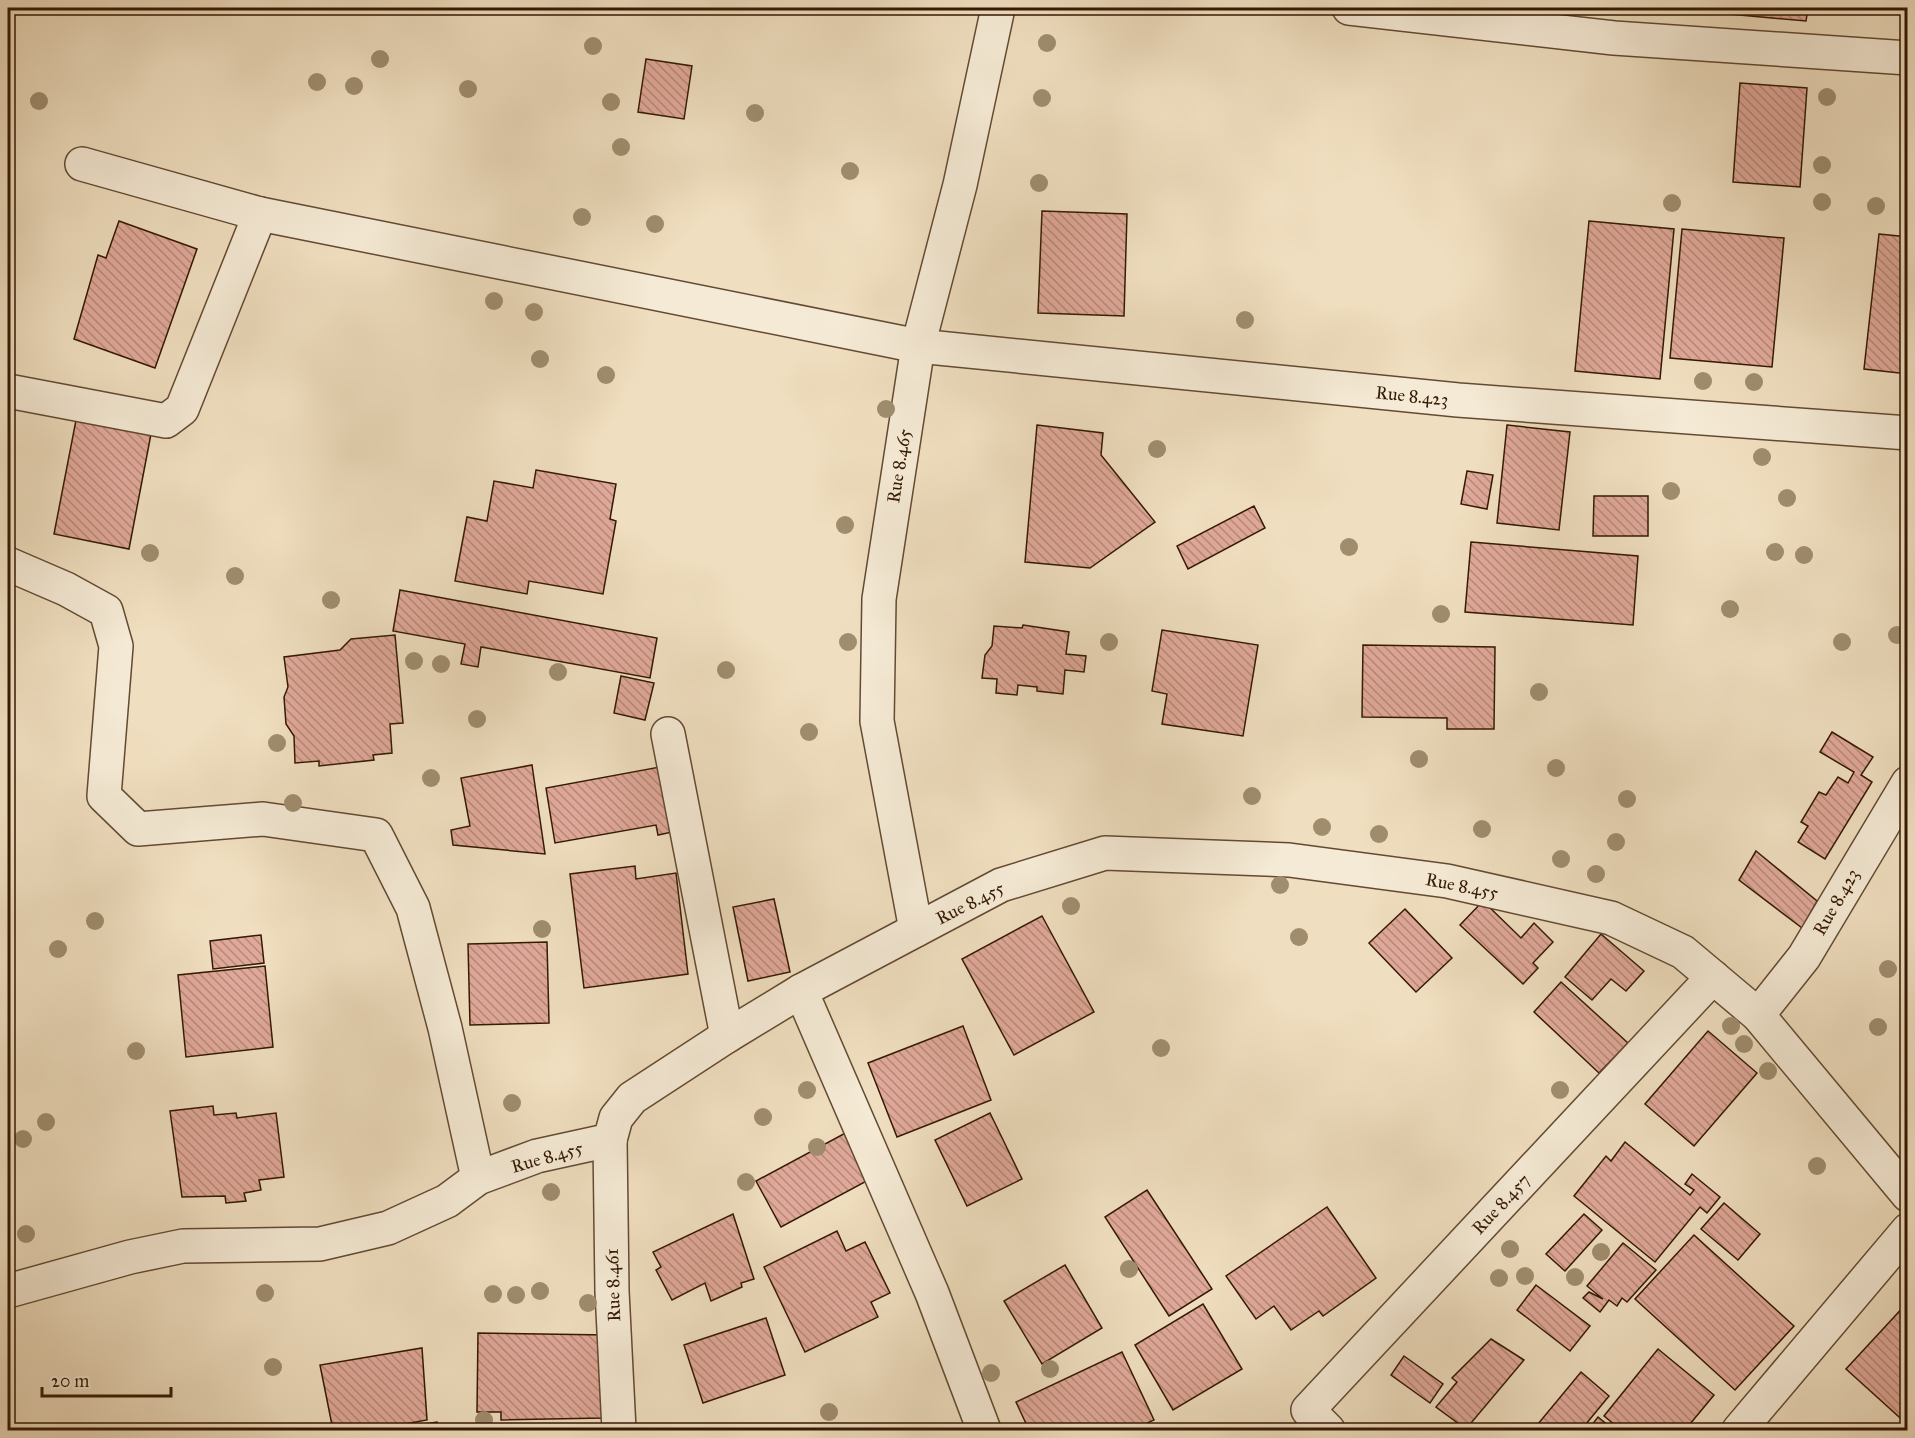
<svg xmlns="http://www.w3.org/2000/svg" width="1915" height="1438" viewBox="0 0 1915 1438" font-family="'IM FELL Great Primer',serif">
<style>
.building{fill:url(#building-back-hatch);stroke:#341903;stroke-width:1.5}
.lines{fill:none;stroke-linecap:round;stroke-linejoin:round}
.minor-casing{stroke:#634a32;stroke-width:36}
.minor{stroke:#f5ead5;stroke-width:33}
.tree{fill:#9f8d6e}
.labels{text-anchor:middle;stroke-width:4.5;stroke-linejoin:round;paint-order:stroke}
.street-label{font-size:18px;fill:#341903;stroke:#f5ead5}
</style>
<defs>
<pattern id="building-back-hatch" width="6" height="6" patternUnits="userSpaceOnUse" patternTransform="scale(1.5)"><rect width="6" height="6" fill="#e0a899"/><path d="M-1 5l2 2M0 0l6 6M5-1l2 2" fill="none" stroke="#b6887b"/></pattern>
</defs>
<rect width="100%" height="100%" fill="#efdebf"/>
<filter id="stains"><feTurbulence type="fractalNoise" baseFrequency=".00333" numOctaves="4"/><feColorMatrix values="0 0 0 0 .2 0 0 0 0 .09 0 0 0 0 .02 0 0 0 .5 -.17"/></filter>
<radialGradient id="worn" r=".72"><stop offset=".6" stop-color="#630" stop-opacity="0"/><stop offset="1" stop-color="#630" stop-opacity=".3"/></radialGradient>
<g class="building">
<path d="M1729 8H1808L1806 21 1729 14Z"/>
<path d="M646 59 692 66 684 119 638 112Z"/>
<path d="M1740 83 1807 88 1800 187 1733 182Z"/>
<path d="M1042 211 1127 214 1124 316 1038 313Z"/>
<path d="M119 221 197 249 155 368 74 339 98 255 106 258Z"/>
<path d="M1589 221 1674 229 1660 379 1575 371Z"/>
<path d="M1682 229 1784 238 1772 367 1670 358Z"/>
<path d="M1879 234 1908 237V374L1864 369Z"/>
<path d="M76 420 151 434 129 549 54 534Z"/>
<path d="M1037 425 1103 433 1101 455 1155 522 1090 568 1025 562Z"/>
<path d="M1507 425 1570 432 1559 530 1497 523Z"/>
<path d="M536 470 616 484 610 519 616 521 603 594 529 581 527 594 455 581 467 517 487 521 494 481 533 488Z"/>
<path d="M1467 471 1493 475 1487 509 1461 504Z"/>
<path d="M1594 496H1648V536H1593Z"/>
<path d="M1254 506 1265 528 1188 569 1177 546Z"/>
<path d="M1471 542 1638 556 1633 625 1465 612Z"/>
<path d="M400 590 657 638 650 678 481 647 478 667 461 664 465 644 393 631Z"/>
<path d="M1023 625 1069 632 1066 654 1086 656 1084 672 1065 670 1063 694 1037 691V687L1018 685 1017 695 996 693 997 679 982 678 985 655 992 646 994 626 1022 628Z"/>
<path d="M1162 630 1258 645 1243 736 1162 724 1167 694 1152 691Z"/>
<path d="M395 635 403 723 390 724 392 753 373 755 374 760 319 766V761L295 763 294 736 286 724 284 697 288 687 284 657 340 650 351 639Z"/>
<path d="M1363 645 1495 647 1494 729H1447V718L1362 717Z"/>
<path d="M621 676 654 683 645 720 614 713Z"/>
<path d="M1832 732 1873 757 1861 775 1872 782 1825 859 1798 842 1808 826 1801 822 1819 792 1826 795 1838 777 1848 783 1854 772 1820 752Z"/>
<path d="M532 765 545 854 453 845 451 830 470 826 461 778Z"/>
<path d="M665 766 677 831 658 835 656 825 555 843 546 788Z"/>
<path d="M1756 851 1817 901 1802 928 1739 880Z"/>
<path d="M635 866 636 879 676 873 688 974 584 988 570 874Z"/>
<path d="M774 899 790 972 748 981 733 907Z"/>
<path d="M1483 901 1521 938 1534 923 1553 942 1533 963 1538 968 1523 984 1460 925Z"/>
<path d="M1405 909 1452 958 1416 992 1369 943Z"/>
<path d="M1042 916 1094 1012 1014 1055 962 959Z"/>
<path d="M1601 934 1644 971 1626 991 1611 979 1592 1000 1565 977Z"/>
<path d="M261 935 264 963 213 969 210 941Z"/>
<path d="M547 942 549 1023 470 1025 468 944Z"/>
<path d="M265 966 273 1047 186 1057 178 975Z"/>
<path d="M1561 982 1628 1043 1599 1073 1534 1012Z"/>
<path d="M963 1026 991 1100 897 1137 868 1063Z"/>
<path d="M1708 1031 1757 1073 1694 1146 1645 1104Z"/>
<path d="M213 1106 214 1115 236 1113 237 1118 276 1113 284 1177 259 1180 261 1190 244 1193 246 1201 226 1203 225 1196 182 1197 170 1111Z"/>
<path d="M990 1113 1022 1179 967 1206 935 1140Z"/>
<path d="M851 1130 876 1176 781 1227 756 1181Z"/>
<path d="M1625 1142 1690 1195 1694 1190 1685 1184 1692 1174 1720 1197 1707 1213 1700 1207 1655 1262 1574 1196 1606 1156 1611 1161Z"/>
<path d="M1147 1190 1212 1289 1169 1316 1105 1217Z"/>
<path d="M1724 1203 1760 1234 1738 1260 1701 1229Z"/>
<path d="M1327 1207 1376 1278 1323 1316 1319 1311 1291 1330 1274 1306 1256 1319 1226 1276Z"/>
<path d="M733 1214 754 1279 741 1283 742 1287 711 1301 705 1283 672 1300 656 1270 661 1267 653 1252Z"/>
<path d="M1584 1214 1602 1230 1565 1271 1546 1254Z"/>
<path d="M837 1231 846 1251 865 1242 890 1293 871 1302 878 1317 805 1352 764 1267Z"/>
<path d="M1694 1235 1794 1326 1735 1390 1635 1299Z"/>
<path d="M1623 1243 1656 1270 1627 1302 1622 1298 1617 1306 1609 1300 1600 1312 1583 1298 1589 1292 1603 1299 1587 1286Z"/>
<path d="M1065 1265 1102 1328 1042 1364 1004 1301Z"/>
<path d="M1536 1285 1590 1326 1570 1351 1517 1310Z"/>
<path d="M1908 1302V1425L1846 1369Z"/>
<path d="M1203 1304 1242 1369 1173 1410 1135 1345Z"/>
<path d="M766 1318 785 1375 703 1403 684 1345Z"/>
<path d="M478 1333 607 1335 604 1418 501 1420V1412H477Z"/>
<path d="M1491 1339 1524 1360 1466 1429 1436 1407 1457 1382 1452 1378Z"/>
<path d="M422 1348 427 1420 371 1430H333L320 1365Z"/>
<path d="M1658 1349 1714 1395 1685 1430H1621L1604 1416Z"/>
<path d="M1122 1352 1154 1420 1132 1430H1029L1016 1402Z"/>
<path d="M1404 1356 1443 1384 1430 1403 1391 1375Z"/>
<path d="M1581 1372 1609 1396 1581 1430H1533Z"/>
<path d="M1598 1417 1614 1430H1588Z"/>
<path d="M437 1422 439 1430H383Z"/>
</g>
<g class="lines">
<g class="minor-casing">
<g id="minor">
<path d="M1349 8 1614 38 1908 58"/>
<path d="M82 164 260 214 918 346 1458 400 1908 433"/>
<path d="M8 391 166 421 182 409 260 214"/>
<path d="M8 564 66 589 106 611 116 646 104 796 138 829 263 819 376 835 413 908 445 1028 478 1178"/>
<path d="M668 734 727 1036"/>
<path d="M916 930 877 721 879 599 918 346 960 185 998 8"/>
<path d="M801 991 932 1293 984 1430"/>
<path d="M1758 1015 1804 957 1908 783"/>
<path d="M610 1140 612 1291 619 1430"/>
<path d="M8 1291 130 1257 183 1246 320 1244 388 1228 447 1201 478 1178 537 1156 610 1140 616 1118 632 1098 727 1036 801 991 1001 885 1105 853 1289 860 1447 881 1611 918 1683 952 1758 1015 1908 1195"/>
<path d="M1328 1430 1308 1410 1713 977"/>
<path d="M1739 1430 1908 1230"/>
</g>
</g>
<use href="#minor" class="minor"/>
</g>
<g class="tree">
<circle cx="1047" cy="43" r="9"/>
<circle cx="593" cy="46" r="9"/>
<circle cx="380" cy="59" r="9"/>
<circle cx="317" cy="82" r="9"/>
<circle cx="354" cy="86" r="9"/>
<circle cx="468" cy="89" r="9"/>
<circle cx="1827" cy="97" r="9"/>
<circle cx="1042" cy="98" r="9"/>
<circle cx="39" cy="101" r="9"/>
<circle cx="611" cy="102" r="9"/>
<circle cx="755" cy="113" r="9"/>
<circle cx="621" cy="147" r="9"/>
<circle cx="1822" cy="165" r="9"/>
<circle cx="850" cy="171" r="9"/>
<circle cx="1039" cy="183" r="9"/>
<circle cx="1822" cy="202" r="9"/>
<circle cx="1672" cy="203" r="9"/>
<circle cx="1876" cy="206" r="9"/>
<circle cx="582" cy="217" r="9"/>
<circle cx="655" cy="224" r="9"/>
<circle cx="494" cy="301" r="9"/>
<circle cx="534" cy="312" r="9"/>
<circle cx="1245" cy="320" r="9"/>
<circle cx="540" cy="359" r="9"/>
<circle cx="606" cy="375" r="9"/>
<circle cx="1703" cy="381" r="9"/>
<circle cx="1754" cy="382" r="9"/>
<circle cx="886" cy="409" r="9"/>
<circle cx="1157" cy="449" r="9"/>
<circle cx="1762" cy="457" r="9"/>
<circle cx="1671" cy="491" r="9"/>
<circle cx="1787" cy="498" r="9"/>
<circle cx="845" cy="525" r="9"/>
<circle cx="1349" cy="547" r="9"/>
<circle cx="1775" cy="552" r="9"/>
<circle cx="150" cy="553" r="9"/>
<circle cx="1804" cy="555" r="9"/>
<circle cx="235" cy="576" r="9"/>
<circle cx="331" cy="600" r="9"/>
<circle cx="1730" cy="609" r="9"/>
<circle cx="1441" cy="614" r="9"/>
<circle cx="1897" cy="635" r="9"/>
<circle cx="848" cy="642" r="9"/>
<circle cx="1109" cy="642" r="9"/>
<circle cx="1842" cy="642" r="9"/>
<circle cx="414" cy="661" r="9"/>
<circle cx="441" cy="664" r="9"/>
<circle cx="726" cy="670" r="9"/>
<circle cx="558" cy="672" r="9"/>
<circle cx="1539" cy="692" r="9"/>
<circle cx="477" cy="719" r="9"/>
<circle cx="809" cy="732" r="9"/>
<circle cx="277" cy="743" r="9"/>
<circle cx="1419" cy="759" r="9"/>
<circle cx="1556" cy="768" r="9"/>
<circle cx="431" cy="778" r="9"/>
<circle cx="1252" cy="796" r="9"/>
<circle cx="1627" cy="799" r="9"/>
<circle cx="293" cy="803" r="9"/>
<circle cx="1322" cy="827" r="9"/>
<circle cx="1482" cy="829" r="9"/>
<circle cx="1379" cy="834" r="9"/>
<circle cx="1616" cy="842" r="9"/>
<circle cx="1561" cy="859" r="9"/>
<circle cx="1596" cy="874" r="9"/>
<circle cx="1280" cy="885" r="9"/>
<circle cx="1071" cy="906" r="9"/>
<circle cx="95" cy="921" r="9"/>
<circle cx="542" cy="929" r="9"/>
<circle cx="1299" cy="937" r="9"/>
<circle cx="58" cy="949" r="9"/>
<circle cx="1888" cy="969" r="9"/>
<circle cx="1731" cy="1026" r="9"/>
<circle cx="1878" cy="1027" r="9"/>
<circle cx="1744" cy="1044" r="9"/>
<circle cx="1161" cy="1048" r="9"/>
<circle cx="136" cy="1051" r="9"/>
<circle cx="1768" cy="1071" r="9"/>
<circle cx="807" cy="1090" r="9"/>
<circle cx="1560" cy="1090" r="9"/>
<circle cx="512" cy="1103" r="9"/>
<circle cx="763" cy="1117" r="9"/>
<circle cx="46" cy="1122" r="9"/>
<circle cx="23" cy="1139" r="9"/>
<circle cx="817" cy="1147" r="9"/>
<circle cx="1817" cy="1166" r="9"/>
<circle cx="746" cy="1182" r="9"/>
<circle cx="551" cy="1192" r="9"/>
<circle cx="26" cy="1234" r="9"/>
<circle cx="1510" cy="1249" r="9"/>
<circle cx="1601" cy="1252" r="9"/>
<circle cx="1129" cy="1269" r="9"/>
<circle cx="1525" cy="1276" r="9"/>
<circle cx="1575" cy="1277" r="9"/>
<circle cx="1499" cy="1278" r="9"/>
<circle cx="540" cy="1291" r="9"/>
<circle cx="265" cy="1293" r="9"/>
<circle cx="493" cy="1294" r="9"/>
<circle cx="516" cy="1295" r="9"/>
<circle cx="588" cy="1303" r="9"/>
<circle cx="273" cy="1367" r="9"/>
<circle cx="1050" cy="1369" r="9"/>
<circle cx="991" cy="1373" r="9"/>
<circle cx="829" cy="1412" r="9"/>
<circle cx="484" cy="1420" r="9"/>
</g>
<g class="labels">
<g class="street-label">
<text transform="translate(1412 396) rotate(6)" y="6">Rue 8.423</text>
<text transform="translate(899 466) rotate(-81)" y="6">Rue 8.465</text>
<text transform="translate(1462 886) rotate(11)" y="6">Rue 8.455</text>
<text transform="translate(1836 902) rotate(-60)" y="6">Rue 8.423</text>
<text transform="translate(970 903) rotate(-27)" y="6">Rue 8.455</text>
<text transform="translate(547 1157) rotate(-16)" y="6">Rue 8.455</text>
<text transform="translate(1501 1204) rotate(-47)" y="6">Rue 8.457</text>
<text transform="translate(613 1285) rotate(-92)" y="6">Rue 8.461</text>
</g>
</g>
<rect width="1915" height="1438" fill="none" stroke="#efdebf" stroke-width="30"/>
<rect x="9" y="9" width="1897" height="1420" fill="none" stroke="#341903" stroke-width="3"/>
<rect x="15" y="15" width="1885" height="1408" fill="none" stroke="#341903" stroke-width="1.5"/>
<path d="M42 1387v9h129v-9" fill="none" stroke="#341903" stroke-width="3"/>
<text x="51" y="1387" font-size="18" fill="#341903" stroke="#f5ead5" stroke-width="4.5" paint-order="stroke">20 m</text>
<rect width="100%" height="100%" filter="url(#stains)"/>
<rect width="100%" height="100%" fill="url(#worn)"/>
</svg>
